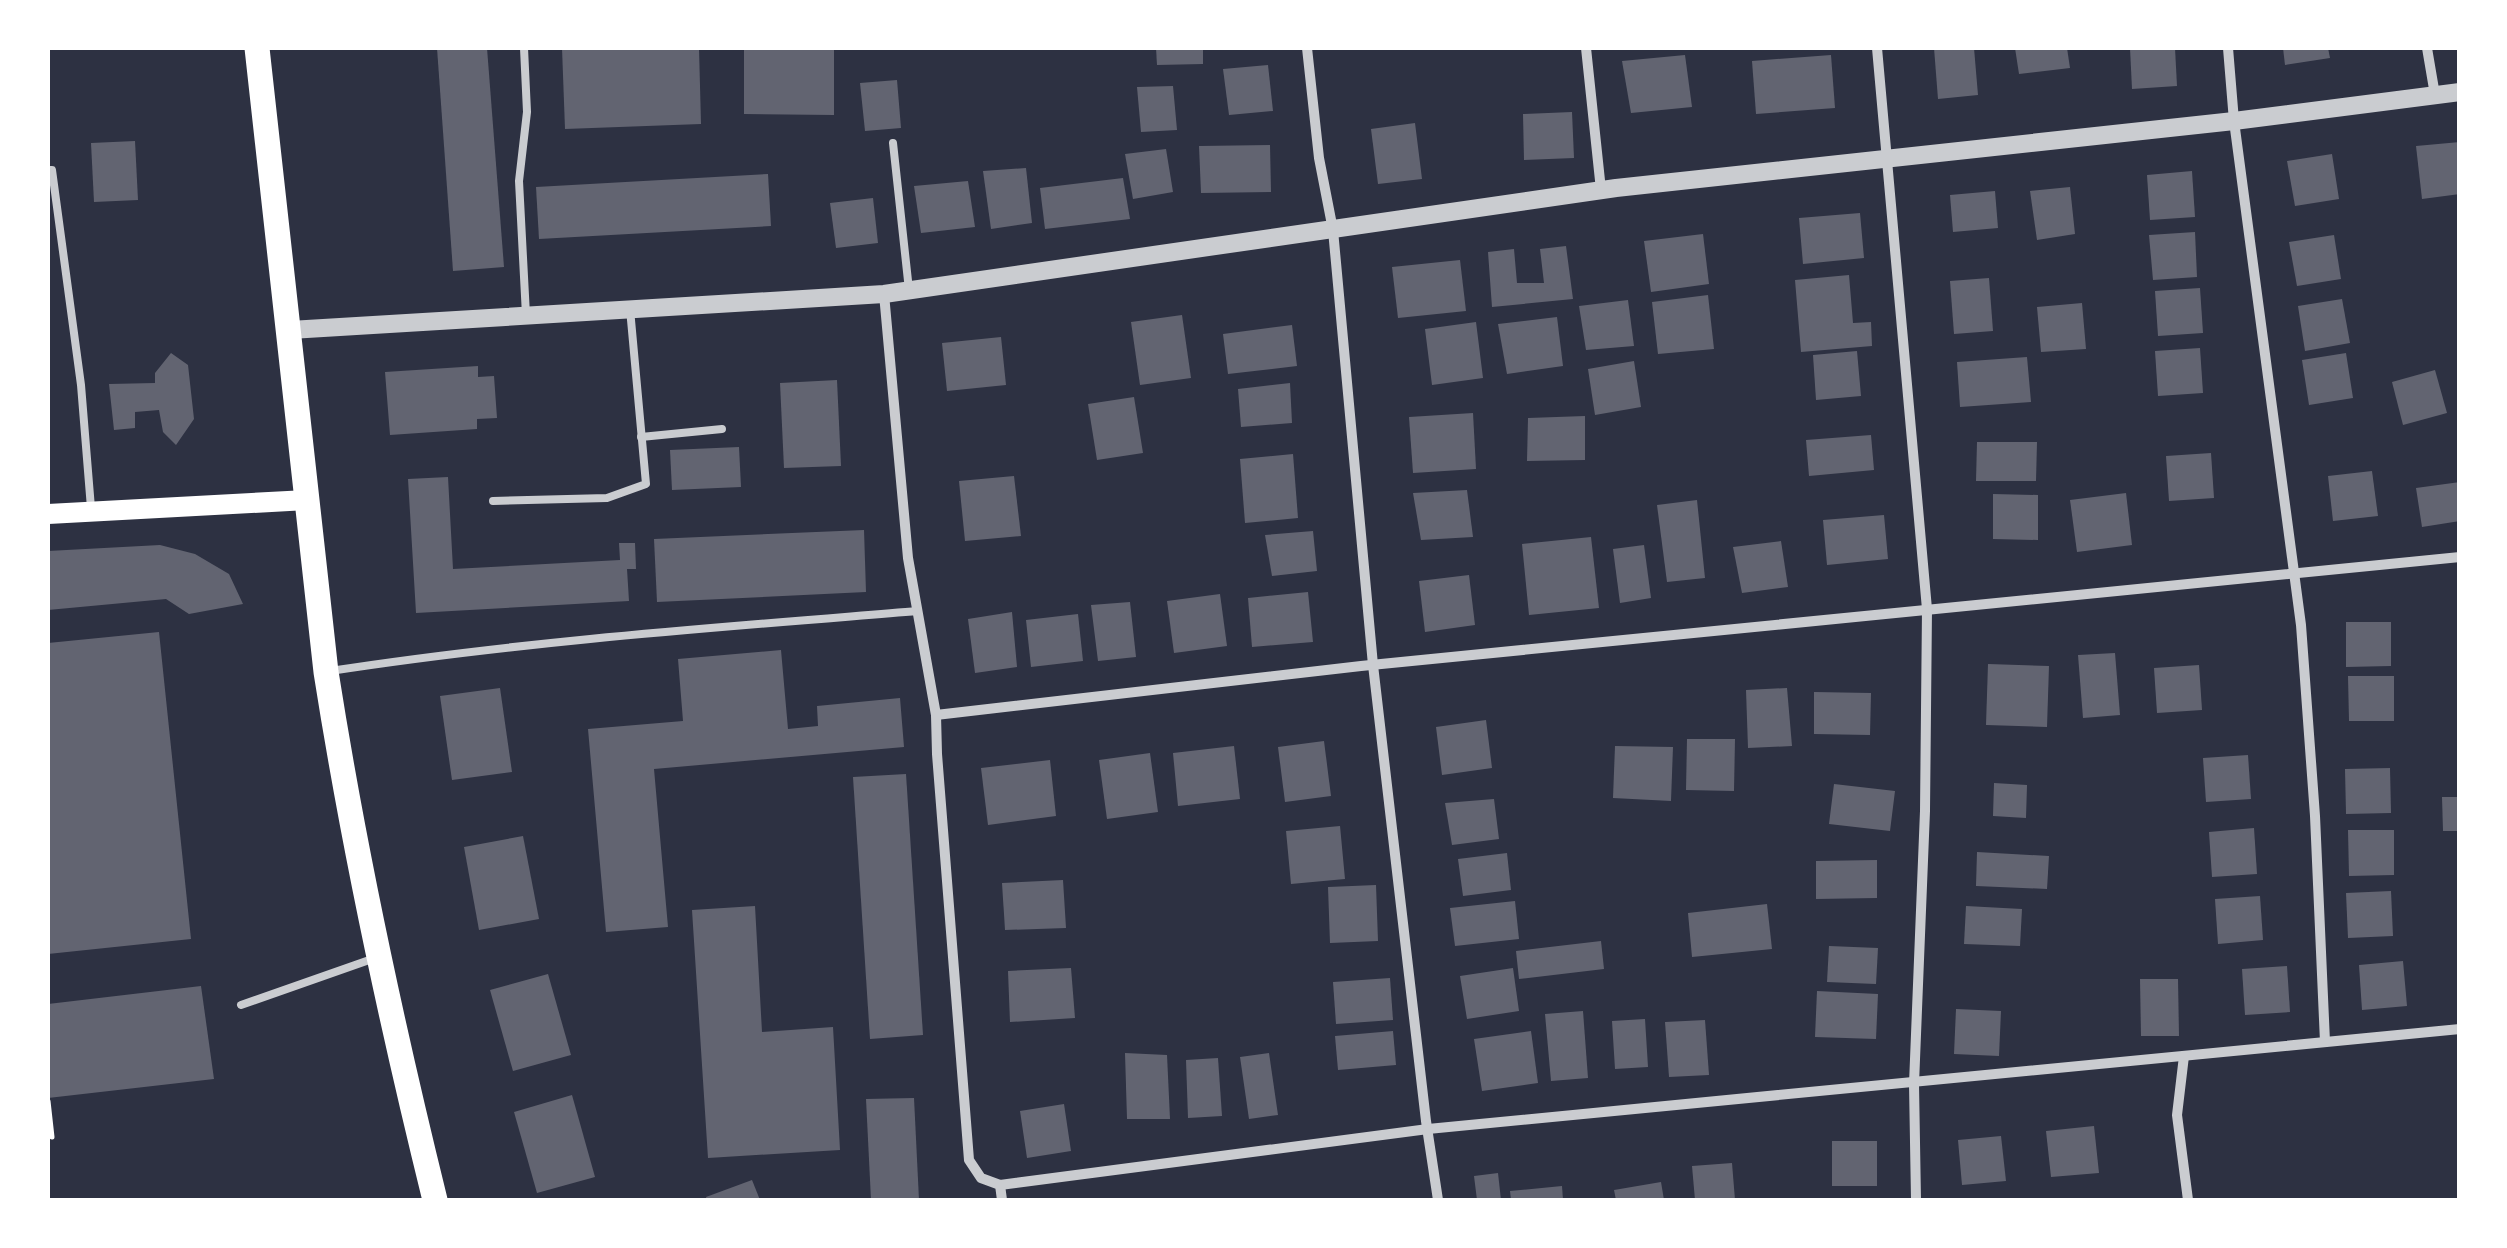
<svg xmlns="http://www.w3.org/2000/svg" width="2507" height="1248" viewBox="0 0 2507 1248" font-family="'Open Sans',sans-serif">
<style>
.building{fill:#626471}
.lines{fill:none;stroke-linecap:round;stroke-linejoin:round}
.path{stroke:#fff;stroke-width:5}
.service{stroke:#caccd0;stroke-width:8}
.minor{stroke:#caccd0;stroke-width:10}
.tertiary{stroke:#caccd0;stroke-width:18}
.secondary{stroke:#fff;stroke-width:20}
.primary{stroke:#fff;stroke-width:25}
</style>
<rect width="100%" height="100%" fill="#2d3142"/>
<g class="building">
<path d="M437 48H487L504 267 453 271Z"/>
<path d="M562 48H699L701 124 565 129Z"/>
<path d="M744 48H834V115L744 114Z"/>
<path d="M1156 48H1203V64L1157 65Z"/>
<path d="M1934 48H1974L1978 95 1938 99Z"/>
<path d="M2015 48H2067L2070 68 2019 74Z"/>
<path d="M2130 48H2175L2177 86 2132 89Z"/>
<path d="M2283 48H2328L2330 58 2285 65Z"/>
<path d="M1685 55 1692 107 1631 113 1622 61Z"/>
<path d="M1831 55 1835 108 1756 114 1752 61Z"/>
<path d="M1268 65 1273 111 1229 115 1223 69Z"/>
<path d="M897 80 901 128 865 131 860 83Z"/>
<path d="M1173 86 1177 130 1141 132 1137 87Z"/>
<path d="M1572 112 1574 158 1524 160 1523 114Z"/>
<path d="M1415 123 1422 179 1378 184 1371 129Z"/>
<path d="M135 141 138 200 94 202 91 143Z"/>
<path d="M2460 142V194L2422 199 2416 146Z"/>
<path d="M1270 145 1271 192 1201 193 1199 146Z"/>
<path d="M1166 149 1173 192 1133 199 1125 154Z"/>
<path d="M2332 154 2339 199 2295 206 2287 161Z"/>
<path d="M1026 168 1032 223 991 229 983 171Z"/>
<path d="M2192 171 2195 217 2150 220 2147 175Z"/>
<path d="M768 174 771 226 539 239 536 187Z"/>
<path d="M1123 178 1130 219 1045 229 1040 188Z"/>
<path d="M968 181 975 227 921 233 914 186Z"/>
<path d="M2070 187 2075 234 2037 240 2030 191Z"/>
<path d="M1995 191 1998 228 1953 232 1950 195Z"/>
<path d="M873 198 878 243 836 248 830 203Z"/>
<path d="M1860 213 1864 258 1803 264 1799 218Z"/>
<path d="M2195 232 2197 277 2153 280 2149 235Z"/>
<path d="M1703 234 1709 284 1651 292 1644 241Z"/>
<path d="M2334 235 2341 279 2297 286 2289 242Z"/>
<path d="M1566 246 1573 299 1492 307 1488 252 1514 249 1517 283H1544L1540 249Z"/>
<path d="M1460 260 1466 311 1398 318 1392 267Z"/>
<path d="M1849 275 1853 323 1871 322 1872 346 1801 352 1795 280Z"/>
<path d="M1989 278 1993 331 1954 334 1950 281Z"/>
<path d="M2200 288 2203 333 2158 336 2155 291Z"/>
<path d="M1708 295 1714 349 1658 354 1652 302Z"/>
<path d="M2342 299 2350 343 2305 351 2298 306Z"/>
<path d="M1628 300 1634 346 1586 350 1579 306Z"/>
<path d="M2082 303 2086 349 2041 352 2037 307Z"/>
<path d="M1182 315 1191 378 1140 385 1131 322Z"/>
<path d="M1557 317 1563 366 1507 374 1498 324Z"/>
<path d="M1476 322 1483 378 1432 385 1425 329Z"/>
<path d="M1292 325 1297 366 1228 374 1223 334Z"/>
<path d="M1001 337 1006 385 947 391 942 343Z"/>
<path d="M2200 348 2203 393 2158 396 2155 351Z"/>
<path d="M1857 351 1861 396 1816 400 1813 355Z"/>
<path d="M171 353 188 365 194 419 176 445 163 432 159 410 135 412V428L114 430 109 384 155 383V373Z"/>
<path d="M2346 353 2353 398 2309 405 2302 360Z"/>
<path d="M2027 357 2031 402 1960 407 1957 362Z"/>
<path d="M1634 361 1641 407 1595 415 1588 369Z"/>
<path d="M478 366V377L494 376 497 418 477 419V429L390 435 385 372Z"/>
<path d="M2435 370 2447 413 2403 425 2392 382Z"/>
<path d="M837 380 841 466 784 468 780 383Z"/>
<path d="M1290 383 1292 423 1241 427 1238 389Z"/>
<path d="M1134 397 1143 453 1097 460 1088 404Z"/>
<path d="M1473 413 1476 469 1413 473 1409 417Z"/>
<path d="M1585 416V460L1527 461 1528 418Z"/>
<path d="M1871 435 1874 470 1809 476 1806 440Z"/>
<path d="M1977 442H2037L2036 481H1976Z"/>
<path d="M739 447 741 487 672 490 670 450Z"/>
<path d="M2211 453 2214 498 2169 501 2166 456Z"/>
<path d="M1293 454 1298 518 1245 523 1240 459Z"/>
<path d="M2372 471 2378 516 2333 521 2328 476Z"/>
<path d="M1014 476 1021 536 965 541 959 481Z"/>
<path d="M448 477 453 569 620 560 619 543H635L636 569H627L629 601 416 613 408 479Z"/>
<path d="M2460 482V521L2422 527 2416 488Z"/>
<path d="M1467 490 1473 537 1421 540 1413 493Z"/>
<path d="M2126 493 2132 545 2077 552 2070 500Z"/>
<path d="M1993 494 2038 495V540L1993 539Z"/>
<path d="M1697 500 1705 578 1667 582 1657 505Z"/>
<path d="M1884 515 1888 559 1827 565 1823 520Z"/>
<path d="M864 530 866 592 657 602 654 539Z"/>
<path d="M1313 531 1317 571 1272 576 1265 535Z"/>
<path d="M1591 537 1599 608 1529 615 1522 544Z"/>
<path d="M1781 541 1788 587 1742 593 1733 547Z"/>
<path d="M160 545 195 554 229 574 243 604 189 614 166 599 48 610V551Z"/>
<path d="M1644 545 1651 598 1620 603 1613 549Z"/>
<path d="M1469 575 1475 625 1425 632 1419 581Z"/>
<path d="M1308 592 1313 642 1252 647 1248 598Z"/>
<path d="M1220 594 1227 646 1174 653 1167 601Z"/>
<path d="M1130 602 1136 657 1098 661 1091 605Z"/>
<path d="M1012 612 1017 667 975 673 968 619Z"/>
<path d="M1078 614 1083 661 1031 667 1026 620Z"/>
<path d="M2346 622H2391V666L2346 667Z"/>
<path d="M159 632 191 939 48 954V643Z"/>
<path d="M781 650 788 729 818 726 817 706 900 698 904 747 654 769 668 927 606 932 588 729 683 721 678 659Z"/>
<path d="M2115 653 2120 715 2083 718 2078 655Z"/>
<path d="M1988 664 2049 666 2047 727 1986 725Z"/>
<path d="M2199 665 2202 710 2157 713 2154 668Z"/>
<path d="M2348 676H2394V721H2349Z"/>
<path d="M500 688 512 772 452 780 440 696Z"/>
<path d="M1787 688 1792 746 1748 748 1746 690Z"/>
<path d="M1814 692 1871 693 1870 735 1814 734Z"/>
<path d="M1486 720 1492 768 1442 775 1436 727Z"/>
<path d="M1687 739H1735L1734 791 1686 790Z"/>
<path d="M1324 741 1331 796 1285 802 1278 747Z"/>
<path d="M1234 746 1240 799 1178 806 1173 753Z"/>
<path d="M1615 746 1673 747 1671 801 1613 798Z"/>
<path d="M1150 753 1158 812 1107 819 1099 760Z"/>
<path d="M2248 755 2251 799 2206 802 2203 758Z"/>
<path d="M1050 760 1056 816 988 825 981 768Z"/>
<path d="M2390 768 2391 813 2346 814 2345 769Z"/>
<path d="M906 774 923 1035 870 1039 853 777Z"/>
<path d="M1994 783 2027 785 2026 818 1993 816Z"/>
<path d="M1834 784 1895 791 1890 831 1829 824Z"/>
<path d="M2442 797H2460V831H2443Z"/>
<path d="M1494 799 1499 839 1452 845 1445 803Z"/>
<path d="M1340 826 1345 879 1291 884 1286 831Z"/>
<path d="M2254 828 2257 874 2212 877 2209 832Z"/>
<path d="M2348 830H2394V875L2349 876Z"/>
<path d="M523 836 539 919 479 930 464 847Z"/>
<path d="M1977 852 2049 856 2047 889 1976 886Z"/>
<path d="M1507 853 1511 890 1463 896 1458 859Z"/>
<path d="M1877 860V898L1816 899V861Z"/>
<path d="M1063 880 1066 928 1005 930 1002 883Z"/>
<path d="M1376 885 1378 941 1330 943 1328 887Z"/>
<path d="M2391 891 2393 936 2348 938 2346 893Z"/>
<path d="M2260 896 2263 940 2218 944 2215 899Z"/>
<path d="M1515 901 1519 939 1455 946 1450 908Z"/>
<path d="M1767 904 1772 949 1692 957 1688 913Z"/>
<path d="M755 906 762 1032 833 1027 840 1150 708 1158 692 910Z"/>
<path d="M1966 906 2022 909 2020 946 1964 944Z"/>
<path d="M1601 941 1604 969 1519 979 1516 951Z"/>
<path d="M1829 946 1878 948 1876 984 1827 982Z"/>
<path d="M2403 961 2407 1006 2362 1010 2359 965Z"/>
<path d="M2287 966 2290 1012 2245 1015 2242 969Z"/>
<path d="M1071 968 1075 1018 1010 1022 1008 971Z"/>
<path d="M1513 968 1519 1011 1467 1019 1460 976Z"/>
<path d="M548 974 571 1055 513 1071 490 990Z"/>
<path d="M1390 978 1393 1020 1336 1024 1333 982Z"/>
<path d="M2140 979H2178L2179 1036H2141Z"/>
<path d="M201 986 214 1079 48 1098V1004Z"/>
<path d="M1817 991 1878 994 1876 1039 1815 1037Z"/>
<path d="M1956 1009 2001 1011 1999 1056 1954 1054Z"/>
<path d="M1583 1011 1588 1078 1551 1081 1545 1014Z"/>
<path d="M1645 1019 1648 1067 1615 1069 1612 1021Z"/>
<path d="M1705 1020 1709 1075 1669 1077 1665 1022Z"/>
<path d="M1393 1031 1396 1065 1338 1070 1335 1036Z"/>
<path d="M1531 1031 1538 1083 1482 1091 1474 1039Z"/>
<path d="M1125 1053 1167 1055 1170 1119H1127Z"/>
<path d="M1269 1053 1278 1115 1249 1119 1240 1057Z"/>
<path d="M1218 1058 1222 1116 1188 1118 1186 1060Z"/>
<path d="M572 1095 595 1177 537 1193 514 1112Z"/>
<path d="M914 1098 919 1200H871L866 1099Z"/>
<path d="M1064 1104 1071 1151 1027 1158 1020 1111Z"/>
<path d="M2094 1126 2099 1173 2051 1177 2046 1131Z"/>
<path d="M2001 1136 2006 1181 1962 1185 1958 1140Z"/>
<rect x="1832" y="1141" width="45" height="45"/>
<path d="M1732 1163 1735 1200H1695L1692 1166Z"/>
<path d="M1498 1173 1501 1200H1477L1474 1176Z"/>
<path d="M752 1180 760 1200H707L706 1197Z"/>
<path d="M1661 1182 1664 1200H1616L1614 1190Z"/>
<path d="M1562 1186 1563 1200H1511L1510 1191Z"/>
</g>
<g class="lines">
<path class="path" d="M48 1101 52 1137"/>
<g class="service">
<path d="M524 48 527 112 519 181 526 315"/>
<path d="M893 143 909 290"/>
<path d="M48 170H52L81 385 91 508"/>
<path d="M641 437 722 429"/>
<path d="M493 501 607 498 646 484 630 309"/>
<path d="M330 671C525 641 722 627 918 611"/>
<path d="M241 1005 375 958"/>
</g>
<g class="minor">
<path d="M1307 48 1319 158 1333 230 1373 665 1426 1121 1438 1200"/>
<path d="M1586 48 1601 190"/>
<path d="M1877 48 1927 609 1925 811 1914 1084 1916 1200"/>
<path d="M2228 48 2234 121 2301 625 2315 816 2325 1042"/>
<path d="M2427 48 2435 95"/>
<path d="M884 294 908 558 936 715 937 754 969 1160 981 1178 1000 1185 1002 1200"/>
<path d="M936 715 1361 666 2460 557"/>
<path d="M2184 1056 2177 1115 2188 1200"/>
<path d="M1000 1185 1428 1129 2460 1029"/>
</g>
<path class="tertiary" d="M290 330 884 294 1616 188 2234 121 2460 92"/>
<path class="secondary" d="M48 514 307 500"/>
<path class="primary" d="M257 48 326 672C354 850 392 1026 435 1200"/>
</g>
<rect width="2507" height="1248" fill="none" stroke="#ffffff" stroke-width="100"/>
</svg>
